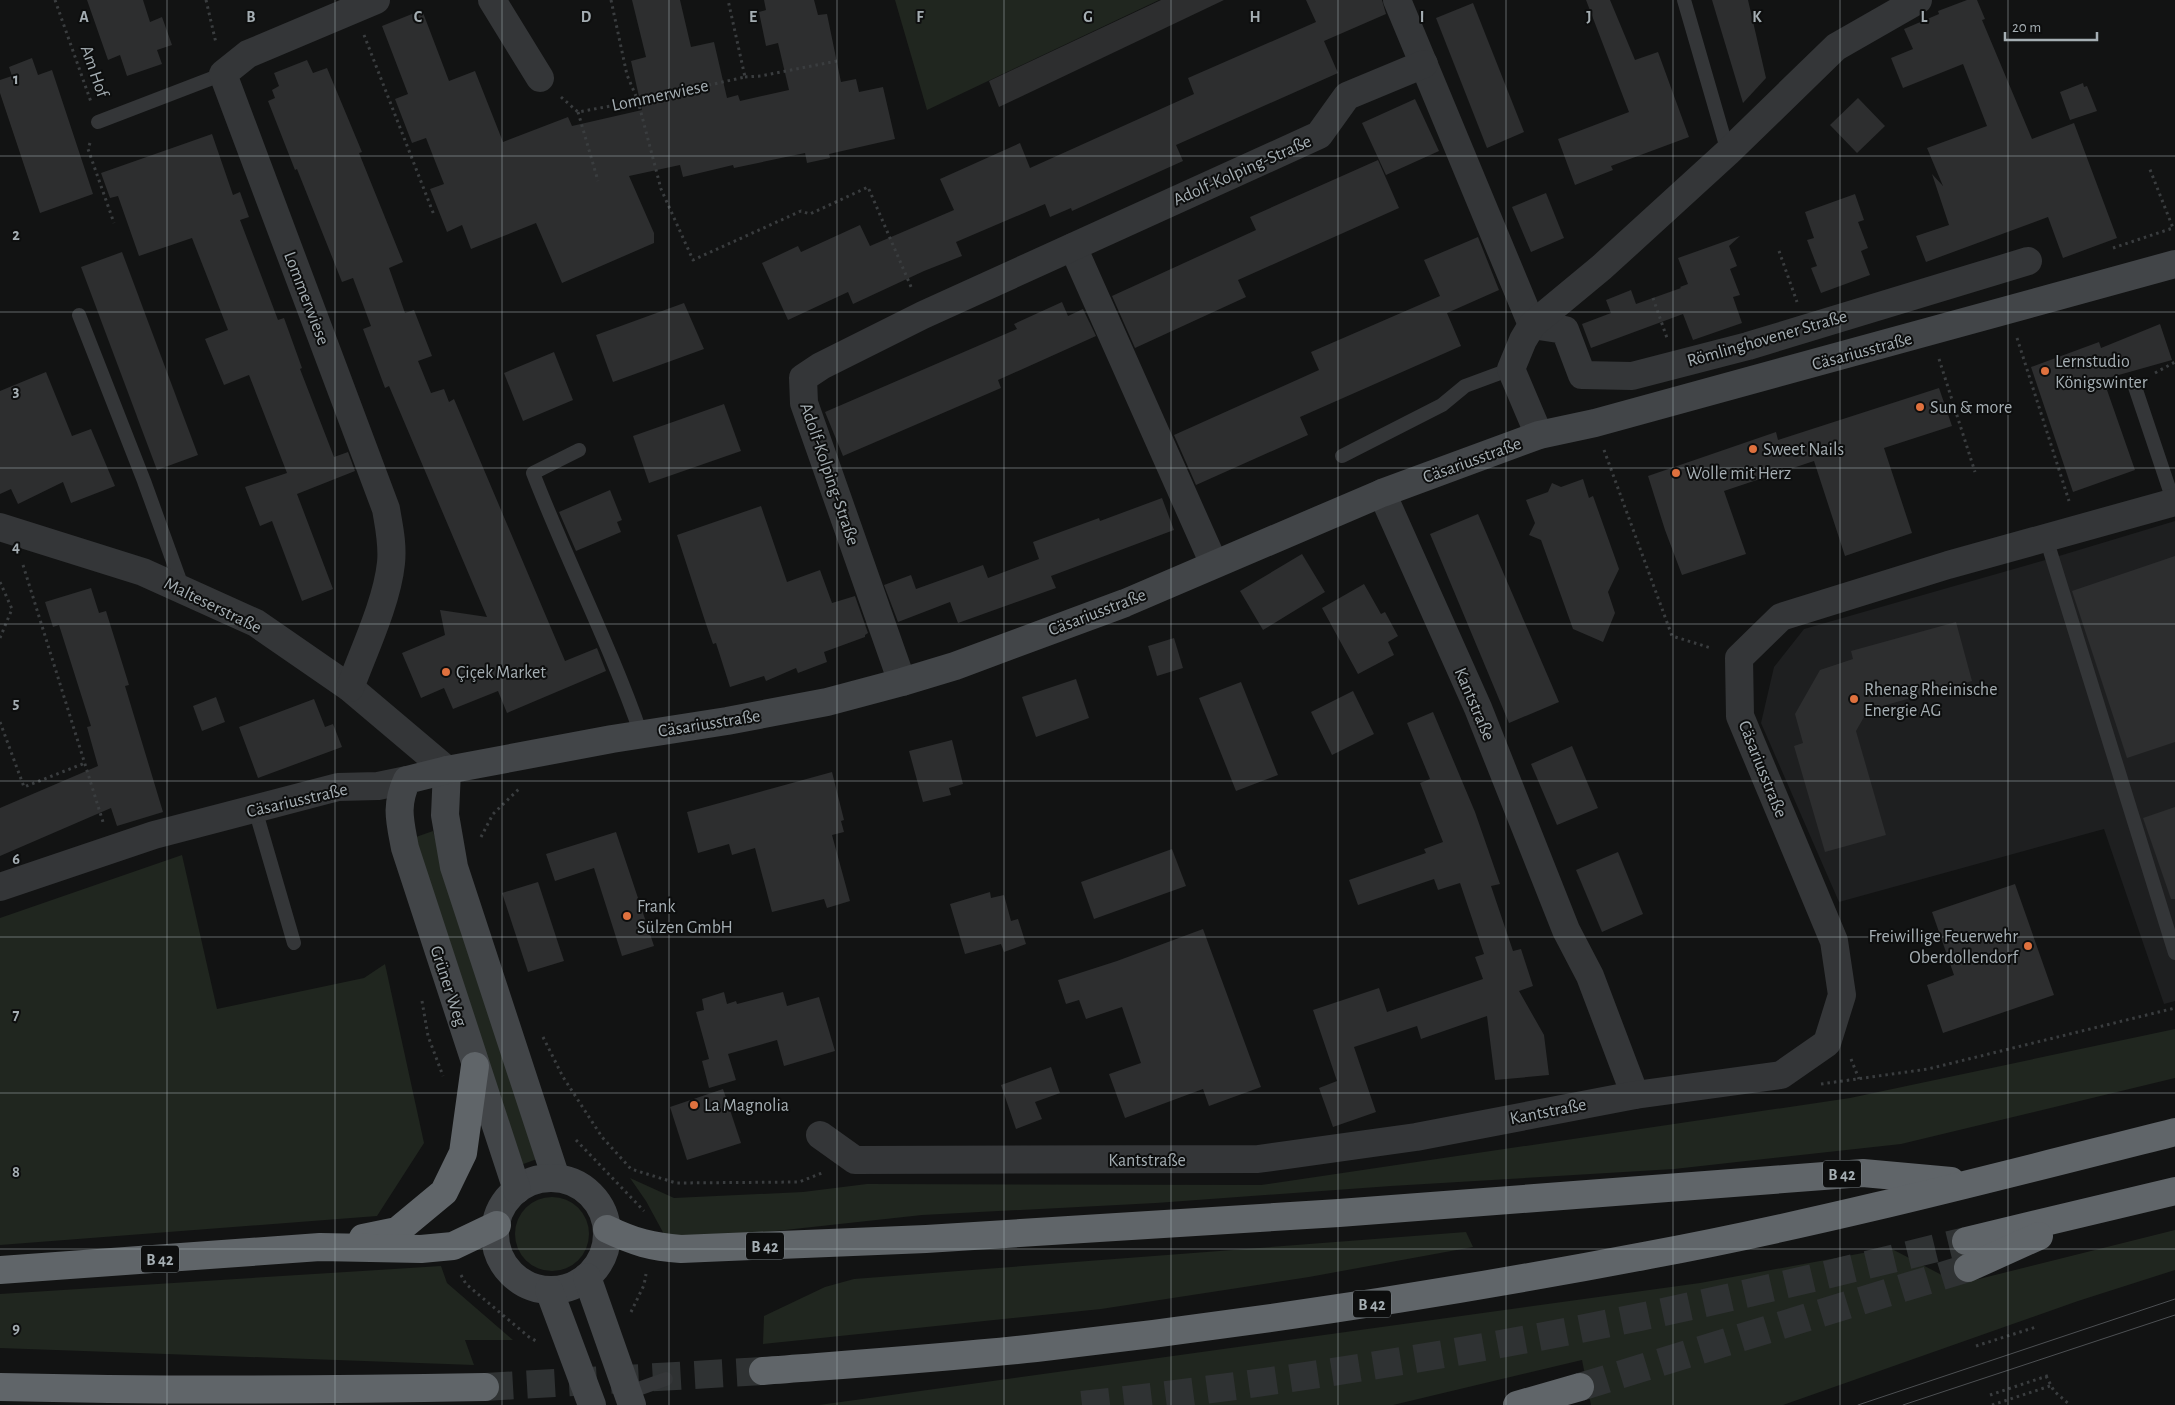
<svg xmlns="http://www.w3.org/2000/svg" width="2175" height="1405" viewBox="0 0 2175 1405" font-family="'Alegreya Sans',sans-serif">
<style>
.built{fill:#1e1f20}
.green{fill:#20261f}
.building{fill:#2d2e2f}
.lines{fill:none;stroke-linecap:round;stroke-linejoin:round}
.highway-tunnel{stroke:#2f3233;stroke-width:28;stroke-dasharray:28 14;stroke-linecap:butt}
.path{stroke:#3a3d3f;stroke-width:3;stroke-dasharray:2.5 4;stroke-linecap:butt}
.lane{stroke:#343638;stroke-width:14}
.street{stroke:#343638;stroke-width:28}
.secondary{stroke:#424548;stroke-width:28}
.highway{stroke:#606569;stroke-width:28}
.tram{stroke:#4d5053;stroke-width:1}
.grid{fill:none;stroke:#a5aeb3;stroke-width:1;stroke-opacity:0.55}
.poi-dot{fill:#df713e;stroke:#0d0e0e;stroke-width:2}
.labels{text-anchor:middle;stroke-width:4;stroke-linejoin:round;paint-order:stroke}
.shield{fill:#0d0e0e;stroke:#777e82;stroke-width:1}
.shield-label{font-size:16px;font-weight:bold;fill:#a5aeb3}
.street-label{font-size:18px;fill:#a5aeb3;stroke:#0d0e0e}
.poi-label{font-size:18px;fill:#a5aeb3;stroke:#0d0e0e;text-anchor:start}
.grid-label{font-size:16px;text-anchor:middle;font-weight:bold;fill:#a5aeb3;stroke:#0d0e0e;stroke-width:4;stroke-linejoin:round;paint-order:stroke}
</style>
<rect width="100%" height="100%" fill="#121313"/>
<path class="built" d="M2175 521V1001L2164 1004 2104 829 1839 902 1761 723 1774 667 1804 629 2049 559Z"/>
<g class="green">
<path d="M895 0H1159L927 110Z"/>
<path d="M433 831 537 1159 518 1166 425 882 416 837Z"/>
<path d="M182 855 217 1009 364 978 385 964 424 1143 377 1216 0 1245V918Z"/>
<path d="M2175 1029V1078L1901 1144 1674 1169 1391 1186 1156 1203 922 1215 722 1237 665 1236 646 1201 630 1178 674 1198 803 1192 867 1184 1261 1185 1850 1098Z"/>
<circle cx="552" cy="1234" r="37"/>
<path d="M2175 1230V1270L2078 1301 1783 1405H1591L1582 1360 1393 1405H819L1700 1283 1890 1248 1959 1284Z"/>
<path d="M1466 1232 1473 1247 1309 1277 1101 1309 763 1344 764 1316 825 1287 854 1279Z"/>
<path d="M441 1266 447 1283 513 1340H465L474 1365 0 1348V1294Z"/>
</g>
<g class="building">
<path d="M87 0H143L150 22 162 17 172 45 157 50 162 64 127 76 120 55 108 60Z"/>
<path d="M632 0H680L691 47 714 42 727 98 738 95 740 101 789 90 778 43 766 46 759 12 766 10 764 0H814L818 15 827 14 841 82 856 79 859 92 883 87 895 139 829 154 830 158 807 163 805 153 734 168 733 165 683 177 680 165 629 176 654 233V243L562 283 536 223 471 249 462 225 447 232 430 189 444 184 426 138 412 143 395 99 408 94 382 26 422 10 449 81 475 71 503 142 568 117 572 126 642 110 631 61 646 57Z"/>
<path d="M1161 0H1224L999 107 989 81Z"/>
<path d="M1306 0H1382L1386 14 1324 41 1338 73 1176 145 1183 161 1072 211 1071 208 1050 217 1045 204 956 242 962 256 924 271 853 304 848 292 788 320 762 263 798 246 801 252 860 225 870 246 954 210 940 179 1020 143 1030 168 1194 94 1188 78 1316 22Z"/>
<path d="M1586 0H1610L1635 60 1658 52 1689 137 1611 166 1613 170 1575 185 1558 139 1629 112Z"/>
<path d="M1712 0H1748L1766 78 1743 103Z"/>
<path d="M1967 0H1977L1985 19 1982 20 2032 139 2074 123 2117 238 2063 258 2048 217 1926 262 1916 236 1949 225 1932 174 1943 186 1927 148 1987 126 1963 64 1903 88 1891 58 1913 49 1904 29 1939 14 1938 11Z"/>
<path d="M1473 3 1524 132 1487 148 1436 18Z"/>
<path d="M32 58 38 75 52 70 93 194 40 213 0 93V80L12 76 9 67Z"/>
<path d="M307 60 313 73 327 68 362 152 359 153 403 262 389 268 405 313 414 310 432 356 418 361 431 393 444 389 449 402 454 399 565 661 597 648 606 671 507 713 498 691 453 709 444 688 421 698 402 653 445 635 440 610 487 617 389 386 385 388 363 329 371 326 353 278 342 282 297 169 295 170 268 101 275 98 272 90 279 86 274 73Z"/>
<path d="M2083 83 2084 87 2087 86 2097 111 2070 120 2060 92Z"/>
<path d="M1858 98 1885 126 1857 153 1830 125Z"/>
<path d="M1415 99 1439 151 1386 175 1362 123Z"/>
<path d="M212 134 233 195 240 192 249 217 240 220 278 320 284 318 302 368 300 369 334 457 348 452 355 471 297 494 333 589 302 601 272 521 260 526 245 487 287 473 249 375 224 385 205 339 228 330 192 238 139 256 118 196 110 198 101 173Z"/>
<path d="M1378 160 1399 208 1238 280 1246 297 1135 348 1112 296 1256 230 1250 217Z"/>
<path d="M1546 193 1564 238 1531 252 1512 207Z"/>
<path d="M1855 194 1864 220 1858 222 1868 248 1861 251 1870 275 1821 293 1811 268 1817 266 1807 240 1814 238 1805 212Z"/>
<path d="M1740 236 1729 246 1737 266 1730 269 1740 295 1733 297 1742 323 1693 340 1683 314 1591 348 1582 324 1611 313 1606 300 1631 290 1636 304 1681 288 1680 287 1688 284 1678 258Z"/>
<path d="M1478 237 1499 290 1447 313 1461 346 1300 417 1308 435 1196 485 1174 435 1319 370 1311 352 1440 296 1424 260Z"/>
<path d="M122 252 198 455 157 470 81 267Z"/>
<path d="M1062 302 1068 316 1083 309 1096 336 998 380 1001 388 843 456 825 412 1017 329 1014 324Z"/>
<path d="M684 303 704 349 613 382 596 335Z"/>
<path d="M2160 324 2172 360 2108 378 2111 387 2107 390 2135 470 2073 492 2031 367 2099 342 2101 348Z"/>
<path d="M554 352 573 400 523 421 504 373Z"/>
<path d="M46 372 72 436 91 429 115 486 71 503 63 482 18 504 11 489 0 494V391Z"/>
<path d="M1939 388 1952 426 1884 448 1912 533 1845 556 1814 461 1724 491 1746 554 1682 575 1665 530 1648 476 1776 432 1778 440Z"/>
<path d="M724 404 741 451 649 483 633 436Z"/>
<path d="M1583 479 1589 498 1593 496 1619 569 1608 592 1615 613 1603 642 1573 629 1541 540 1529 535 1535 523 1526 500 1548 492 1552 483 1561 487Z"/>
<path d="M610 490 622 520 617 522 621 532 576 551 559 512Z"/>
<path d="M1162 498 1174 530 1051 576 1056 588 958 623 950 602 898 622 884 585 911 575 916 589 983 565 988 578 1039 559 1033 542 1099 518 1100 521Z"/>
<path d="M761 506 787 582 820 570 832 603 855 596 868 633 865 635V637L824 652 827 662 798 673 796 668 766 681 764 676 730 687 716 643 713 644 705 621 677 535Z"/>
<path d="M1478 514 1559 702 1509 723 1430 534Z"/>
<path d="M1302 554 1325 592 1263 630 1240 591Z"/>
<path d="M2175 556V742L2127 758 2072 591Z"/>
<path d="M1364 584 1381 614 1385 612 1398 636 1388 642 1394 655 1358 674 1322 608Z"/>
<path d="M91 588 99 613 106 611 129 685 125 686 163 812 117 826 111 808 0 856V808L98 766 87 727 91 726 59 625 53 627 45 602Z"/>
<path d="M1956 622 1972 681 1868 710 1856 731 1886 835 1825 852 1794 746 1803 743 1795 714 1820 670 1853 659 1851 651Z"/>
<path d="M1174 638 1183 668 1157 676 1148 646Z"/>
<path d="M1076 679 1089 718 1036 737 1022 697Z"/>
<path d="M1241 682 1278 775 1236 791 1199 698Z"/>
<path d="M1353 691 1374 734 1332 755 1311 712Z"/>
<path d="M216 697 225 722 202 731 193 706Z"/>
<path d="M314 699 325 727 333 724 342 747 258 778 239 727Z"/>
<path d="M1433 712 1475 812 1500 884 1491 886 1513 951 1521 949 1533 986 1519 991 1544 1035 1549 1075 1495 1080 1487 1016 1421 1039 1417 1026 1354 1047 1376 1112 1333 1127 1319 1088 1337 1081 1313 1010 1379 988 1387 1012 1483 979 1475 957 1484 954 1460 883 1438 890 1434 879 1358 905 1349 880 1426 853 1424 849 1443 842 1420 783 1430 779 1407 723Z"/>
<path d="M952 740 963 784 949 788 951 795 923 802 909 751Z"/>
<path d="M1572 746 1598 808 1557 825 1531 764Z"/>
<path d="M832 772 844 820 841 821 844 832 832 835 850 901 827 908 824 899 772 912 755 848 732 855 729 844 698 853 687 812Z"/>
<path d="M2175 807V899H2171L2143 818Z"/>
<path d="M616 832 654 946 622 956 594 868 555 881 546 854Z"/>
<path d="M1172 849 1186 886 1094 919 1081 882Z"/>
<path d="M1618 852 1643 914 1602 932 1576 870Z"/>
<path d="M538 882 564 961 528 972 502 893Z"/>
<path d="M2015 884 2054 995 1943 1033 1927 985 1954 975 1932 912Z"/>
<path d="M990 892 991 898 1004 895 1011 921 1018 919 1026 944 1004 952 1001 944 965 954 950 904Z"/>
<path d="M1203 929 1261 1087 1209 1106 1203 1089 1125 1118 1109 1074 1141 1063 1122 1007 1086 1019 1079 1000 1066 1004 1058 980 1117 961Z"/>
<path d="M724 992 727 1004 736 1001 737 1004 783 992 787 1006 819 997 835 1051 784 1066 777 1040 728 1054 736 1080 709 1088 702 1061 709 1059 696 1012 704 1010 702 999Z"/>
<path d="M1051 1067 1060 1093 1035 1102 1042 1119 1016 1129 1001 1085Z"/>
<path d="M723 1089 741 1143 687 1160 670 1107Z"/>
</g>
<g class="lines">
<g class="highway-tunnel">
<path d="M485 1387 763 1371"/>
<path d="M1580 1387 1968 1268"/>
<path d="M1082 1405C1269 1384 1456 1355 1640 1317 1750 1294 1858 1267 1966 1241"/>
</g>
<g class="path">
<path d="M55 0 91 102"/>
<path d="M206 0 216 43"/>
<path d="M611 0 627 75 638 101 661 189 693 260 801 211 810 214 868 187 912 289"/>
<path d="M364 35 434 215"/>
<path d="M745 77 761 76 837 61"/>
<path d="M561 97 578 112 638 101 745 77 728 0"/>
<path d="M578 112 598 181"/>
<path d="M90 143 88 149 114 223"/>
<path d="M2113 248 2173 228 2149 167"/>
<path d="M1779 251 1797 302"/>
<path d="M1653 298 1667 338"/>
<path d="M2017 338 2069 501"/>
<path d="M1939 359 1975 472"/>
<path d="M2155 373 2175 362"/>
<path d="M1604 450 1672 636 1711 648"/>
<path d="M23 565 103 822"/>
<path d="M0 582 12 609 0 638"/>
<path d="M0 722 24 787 85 763"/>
<path d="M481 837 493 814 520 788"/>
<path d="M422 1001 428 1036 443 1076"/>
<path d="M543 1037 563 1077 602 1137 631 1169 676 1183 799 1182 822 1173"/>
<path d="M1851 1059 1859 1079"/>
<path d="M1821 1084 1928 1069 2175 1008"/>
<path d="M576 1140 644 1211"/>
<path d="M461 1275 466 1284 529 1337 536 1341"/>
<path d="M631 1312 644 1285 646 1274"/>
<path d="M1976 1346 2036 1327"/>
<path d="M2046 1376 2054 1391 2070 1405"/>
<path d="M1990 1395 2050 1375"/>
<path d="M1992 1405 2050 1386"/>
</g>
<g class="lane">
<path d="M1684 0 1728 152"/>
<path d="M98 122 223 74"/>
<path d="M79 315 144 481 183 589"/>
<path d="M2134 384 2174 503"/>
<path d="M579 450 533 473C567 561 610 645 641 734"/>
<path d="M1342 456 1442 405 1465 386 1511 369"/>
<path d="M2046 538 2175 953"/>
<path d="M255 809 294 943"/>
<path d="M627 1393 666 1379"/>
</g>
<g class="street">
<path d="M492 0 540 78"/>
<path d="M1397 0 1532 325 1565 330 1582 375 1632 376 1748 346 2028 261"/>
<path d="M1073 247 1214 564"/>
<path d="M1539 435 1511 369 1523 340 1532 325 1602 267 1728 152 1836 47 1918 0"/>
<path d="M1382 493 1478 708 1566 930 1590 976 1635 1095"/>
<path d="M0 527 143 572 256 623 350 688 447 770"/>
<path d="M902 682 804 403 803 378 821 366 923 315 1319 135 1347 96 1424 64"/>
<path d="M350 688C364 650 387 602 391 563 393 544 389 527 386 509L223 74 248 54 376 0"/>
<path d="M0 887 154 835 338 787 378 786 407 780"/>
<path d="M820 1135 855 1160 1258 1159 1416 1137 1635 1095 1781 1075 1827 1043 1842 995 1834 941 1740 716 1739 658 1781 617 1948 565 2175 502"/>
</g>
<g class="secondary">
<path d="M447 770 445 815 454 867 556 1178"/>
<circle cx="551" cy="1234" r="56"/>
<path d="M517 1190 405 848C400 821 395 806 407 780L447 770 612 739 727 721 827 702 902 682 955 666 1125 603 1382 493 1539 435 1595 423 2175 264"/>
<path d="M587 1277 632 1405"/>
<path d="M549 1290 592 1405"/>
</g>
<g class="highway">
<path d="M607 1229C634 1242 652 1247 681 1249L926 1239 1339 1213 1863 1173 1951 1181"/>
<path d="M363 1238 397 1231 444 1192 463 1153 475 1066"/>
<path d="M1966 1241 2175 1191"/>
<path d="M1968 1268 2039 1236"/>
<path d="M0 1270 320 1247 421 1249 453 1246 497 1225"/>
<path d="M763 1371C854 1364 945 1358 1036 1348 1241 1325 1445 1294 1649 1255 1826 1222 2000 1176 2175 1132"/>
<path d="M0 1387C162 1391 323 1390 485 1387"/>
<path d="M1517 1405 1580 1387"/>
</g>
<g class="tram">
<path d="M1858 1405 2175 1299"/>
<path d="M1903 1405 2175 1315"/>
</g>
</g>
<path class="grid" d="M167 0V1405M335 0V1405M502 0V1405M669 0V1405M837 0V1405M1004 0V1405M1171 0V1405M1338 0V1405M1506 0V1405M1673 0V1405M1840 0V1405M2008 0V1405M0 156H2175M0 312H2175M0 468H2175M0 624H2175M0 781H2175M0 937H2175M0 1093H2175M0 1249H2175"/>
<g class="poi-dot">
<circle cx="2045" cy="371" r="5"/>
<circle cx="1920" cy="407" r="5"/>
<circle cx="1753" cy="449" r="5"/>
<circle cx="1676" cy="473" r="5"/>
<circle cx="446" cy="672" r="5"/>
<circle cx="1854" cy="699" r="5"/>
<circle cx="627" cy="916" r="5"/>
<circle cx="2028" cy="946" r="5"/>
<circle cx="694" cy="1105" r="5"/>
</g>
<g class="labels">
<g class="shield">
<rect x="1823" y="1160.5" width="38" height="27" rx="4"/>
<rect x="746" y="1232.5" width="38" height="27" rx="4"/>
<rect x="141" y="1245.5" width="38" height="27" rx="4"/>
<rect x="1353" y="1290.5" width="38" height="27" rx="4"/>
</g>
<g class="shield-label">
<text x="1842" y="1180">B 42</text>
<text x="765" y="1252">B 42</text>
<text x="160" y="1265">B 42</text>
<text x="1372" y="1310">B 42</text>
</g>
<g class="street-label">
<text transform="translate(95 71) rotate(71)" y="6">Am Hof</text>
<text transform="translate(660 95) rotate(-12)" y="6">Lommerwiese</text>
<text transform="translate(1242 170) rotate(-24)" y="6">Adolf-Kolping-Straße</text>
<text transform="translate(307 298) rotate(69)" y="6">Lommerwiese</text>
<text transform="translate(1767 338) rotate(-16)" y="6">Römlinghovener Straße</text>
<text transform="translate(1862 351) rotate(-15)" y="6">Cäsariusstraße</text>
<text transform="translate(1472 460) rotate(-20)" y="6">Cäsariusstraße</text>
<text transform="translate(830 474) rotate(71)" y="6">Adolf-Kolping-Straße</text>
<text transform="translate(213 605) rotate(26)" y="6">Malteserstraße</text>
<text transform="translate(1097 612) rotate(-21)" y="6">Cäsariusstraße</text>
<text transform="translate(1475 704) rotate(67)" y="6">Kantstraße</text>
<text transform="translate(709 723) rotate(-9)" y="6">Cäsariusstraße</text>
<text transform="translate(1763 769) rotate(68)" y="6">Cäsariusstraße</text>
<text transform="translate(297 800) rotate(-13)" y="6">Cäsariusstraße</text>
<text transform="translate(449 986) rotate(72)" y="6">Grüner Weg</text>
<text transform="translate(1548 1111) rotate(-11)" y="6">Kantstraße</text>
<text x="1147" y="1166">Kantstraße</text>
</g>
<g class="poi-label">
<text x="2055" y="367">Lernstudio<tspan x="2055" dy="21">Königswinter</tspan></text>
<text x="1930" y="413">Sun &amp; more</text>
<text x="1763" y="455">Sweet Nails</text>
<text x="1686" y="479">Wolle mit Herz</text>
<text x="456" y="678">Çiçek Market</text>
<text x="1864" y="695">Rhenag Rheinische<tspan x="1864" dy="21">Energie AG</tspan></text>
<text x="637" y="912">Frank<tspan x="637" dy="21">Sülzen GmbH</tspan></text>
<text x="2018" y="942" text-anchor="end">Freiwillige Feuerwehr<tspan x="2018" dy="21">Oberdollendorf</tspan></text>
<text x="704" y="1111">La Magnolia</text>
</g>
</g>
<g class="grid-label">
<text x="84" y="22">A</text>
<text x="251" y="22">B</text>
<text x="418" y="22">C</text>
<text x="586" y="22">D</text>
<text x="753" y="22">E</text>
<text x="920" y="22">F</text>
<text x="1088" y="22">G</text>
<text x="1255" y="22">H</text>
<text x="1422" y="22">I</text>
<text x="1589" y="22">J</text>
<text x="1757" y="22">K</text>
<text x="1924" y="22">L</text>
<text x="16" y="84">1</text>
<text x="16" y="240">2</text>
<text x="16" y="396">3</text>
<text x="16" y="552">4</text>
<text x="16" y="708">5</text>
<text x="16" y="864">6</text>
<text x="16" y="1020">7</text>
<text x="16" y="1177">8</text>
<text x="16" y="1333">9</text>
</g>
<path d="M2005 32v8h92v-8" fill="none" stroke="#a5aeb3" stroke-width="2.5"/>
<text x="2012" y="32" font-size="15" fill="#a5aeb3" stroke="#0d0e0e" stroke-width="4" paint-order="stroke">20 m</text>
</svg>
